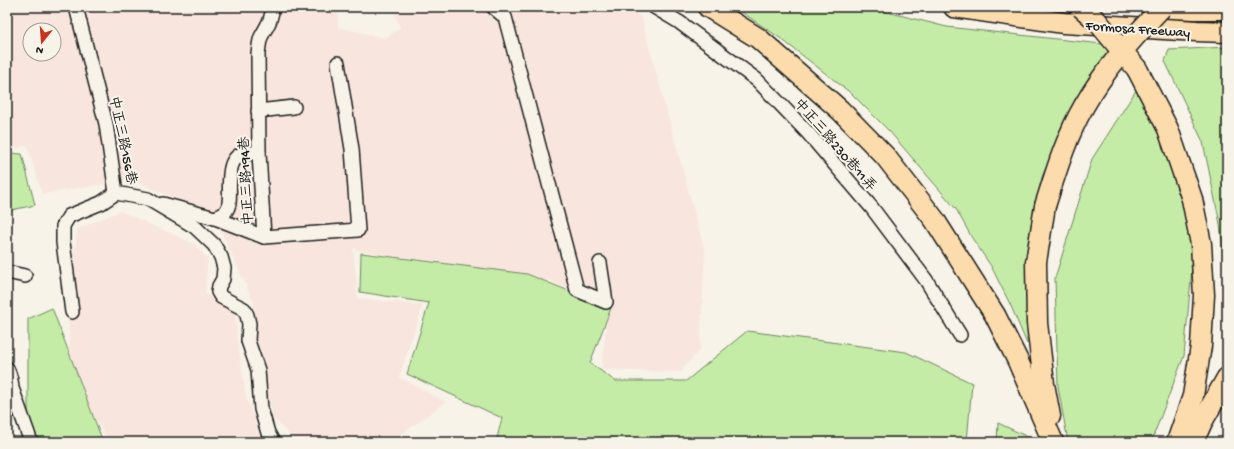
<svg xmlns="http://www.w3.org/2000/svg" width="1234" height="449" viewBox="0 0 1234 449" font-family="'Gochi Hand','LXGW WenKai TC',sans-serif">
<style>
.built{fill:#f8e6de;fill-rule:evenodd}
.green{fill:#c5eca7;stroke:#708462}
.lines{fill:none;stroke-linecap:round;stroke-linejoin:round}
.minor-casing{stroke:#1c1c1c;stroke-width:16}
.highway-casing{stroke:#1c1c1c;stroke-width:23}
.minor{stroke:#f7f3e8;stroke-width:13}
.highway{stroke:#fcdcac;stroke-width:20}
.highway-bridge-casing{stroke:#1c1c1c;stroke-width:23;stroke-linecap:butt}
.highway-bridge{stroke:#fcdcac;stroke-width:20}
.labels{text-anchor:middle;stroke-width:4;stroke-linejoin:round;paint-order:stroke}
.street-label{font-size:14px;fill:#1c1c1c;stroke:#f7f3e8}
</style>
<rect width="100%" height="100%" fill="#f7f3e8"/>
<filter id="ink" filterUnits="userSpaceOnUse"><feTurbulence type="fractalNoise" baseFrequency=".025" numOctaves="2"/><feDisplacementMap in="SourceGraphic" scale="8" xChannelSelector="R" yChannelSelector="G"/><feConvolveMatrix kernelMatrix="1 2 1 2 8 2 1 2 1" color-interpolation-filters="sRGB"/></filter>
<g filter="url(#ink)">
<g class="built">
<path d="M7 7H339L338 27 385 38 400 28 392 7H626L641 17 705 251 700 350 680 372 601 370 608 311 550 280 490 285 441 265 353 249 358 298 423 305 399 377 446 402 391 442H297L273 418 256 344 254 303 213 214 132 180 42 194 27 145 7 151ZM30 30H54V54H30Z"/>
<path d="M120 211 193 243 208 259 205 293 235 313 237 337 246 397 263 442H109L71 376 68 312 77 229Z"/>
</g>
<g class="green">
<path d="M734 7H859L879 10 947 27 1102 44 1110 53 1089 77 1072 108 1042 177 1031 225V257L1027 344 1011 306 991 266 972 238 956 209 890 132 852 94 780 38Z"/>
<path d="M1227 47V289L1220 224 1203 142 1165 61 1169 50Z"/>
<path d="M1142 81 1170 134 1193 257 1184 356 1151 442H1068L1058 387 1055 278 1092 159Z"/>
<path d="M7 153 22 154 35 205 7 211Z"/>
<path d="M361 253 527 274 611 308 590 363 615 381H686L747 331 906 352 972 383 967 442H496L502 418 407 374 429 303 360 292Z"/>
<path d="M52 308 103 442H28V319Z"/>
<path d="M998 423 1030 438 1031 442H997Z"/>
</g>
<g class="lines">
<g class="minor-casing">
<g id="minor">
<path d="M76 7 106 124 116 193 148 199 195 227 214 245 221 257 224 268 223 279 219 286 218 292 221 297 244 309 247 315 249 324 248 341 258 370 261 409 268 433 273 442"/>
<path d="M493 7 505 17 577 290 606 302 600 263"/>
<path d="M654 7 679 22 757 80 808 133 872 208 926 280 960 335"/>
<path d="M258 111 294 107"/>
<path d="M163 204 215 218 264 237 358 230 352 149 338 63"/>
<path d="M215 218 224 214C226 211 229 207 229 203 231 187 224 156 246 153 250 153 255 153 259 153"/>
<path d="M264 237 259 153 258 53C259 48 259 42 261 37 266 27 273 19 272 7"/>
<path d="M7 272 25 276"/>
<path d="M72 312 63 242V226L69 216 101 203 116 193"/>
<path d="M7 368C15 387 12 394 7 412"/>
<path d="M13 391 31 442"/>
</g>
</g>
<g class="highway-casing">
<g id="highway">
<path d="M708 7 758 38 840 110 885 156 934 219 995 315 1017 359 1053 442"/>
<path d="M954 7 1064 23 1197 31 1227 32"/>
<path d="M1152 7 1194 9H1227"/>
<path d="M1137 69 1168 129 1192 199 1201 244 1204 295 1201 346 1193 396 1177 442"/>
<path d="M1045 206 1036 262 1037 323 1044 384 1050 416"/>
<path d="M1193 442 1202 422 1227 378"/>
</g>
</g>
<use href="#minor" class="minor"/>
<use href="#highway" class="highway"/>
<g class="highway-bridge-casing">
<g id="highway-bridge">
<path d="M1081 7 1097 21 1137 69"/>
<path d="M1045 206C1056 172 1066 137 1084 106 1105 69 1133 38 1162 7"/>
</g>
</g>
<use href="#highway-bridge" class="highway-bridge"/>
</g>
</g>
<g class="labels">
<g class="street-label">
<text transform="translate(1138 28) rotate(4)" y="5">Formosa Freeway</text>
<text transform="translate(124 140) rotate(78)" y="5">中正三路156巷</text>
<text transform="translate(836 144) rotate(49)" y="5">中正三路230巷11弄</text>
<text transform="translate(245 181) rotate(-93)" y="5">中正三路194巷</text>
</g>
</g>
<rect width="1234" height="449" fill="none" stroke="#f7f3e8" stroke-width="24"/>
<rect x="12" y="12" width="1210" height="425" fill="none" stroke="#1c1c1c" stroke-width="1.5" filter="url(#ink)"/>
<g transform="translate(42 42) rotate(197)"><circle r="19" fill="#f7f3e8" stroke="#9f9d96"/>
<path d="M0-3L7 15L0 10L-7 15Z" fill="#c8321e"/>
<text y="-6" font-size="11" font-weight="bold" text-anchor="middle" fill="#1c1c1c">N</text>
</g>
</svg>
